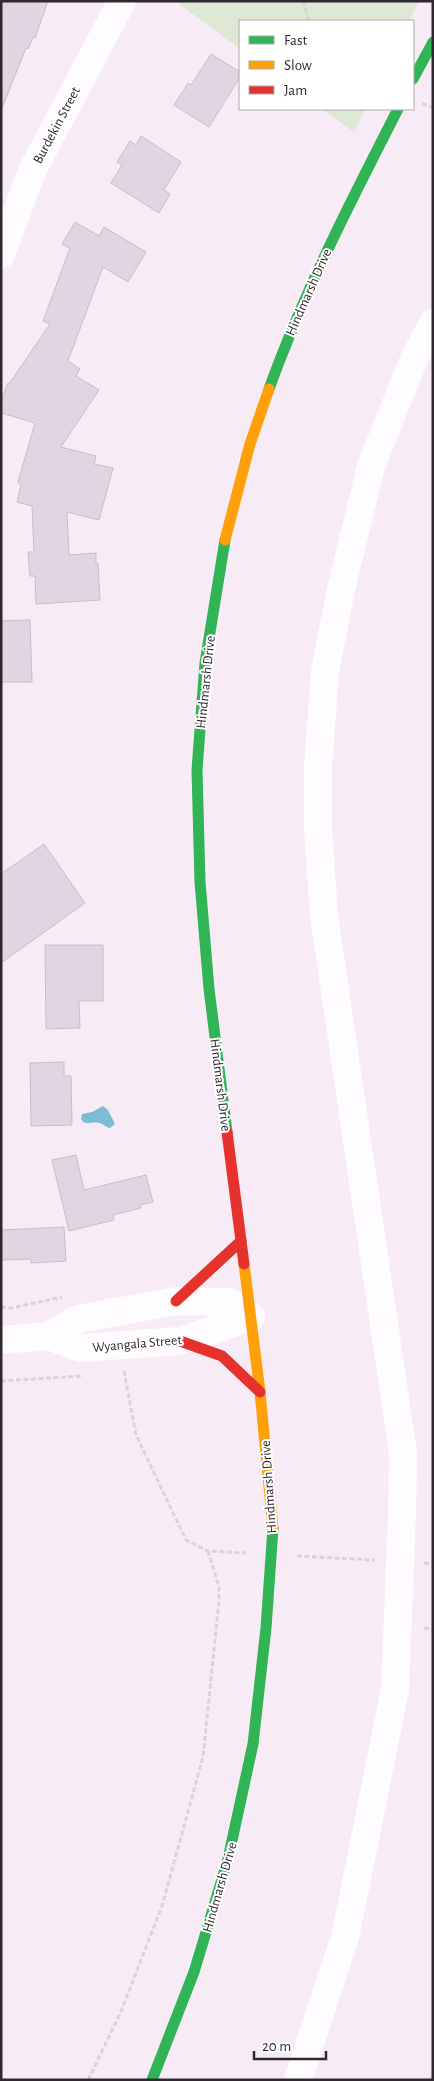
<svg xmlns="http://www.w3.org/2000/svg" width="434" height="2081" viewBox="0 0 434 2081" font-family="'Alegreya Sans',sans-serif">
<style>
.green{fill:#dee8d4}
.water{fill:#7cbcd4}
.building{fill:#e3d4e2;stroke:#c7bec6}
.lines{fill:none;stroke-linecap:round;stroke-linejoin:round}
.path{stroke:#d8d5d7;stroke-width:3;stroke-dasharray:5 2.5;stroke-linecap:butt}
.street{stroke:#fefcfe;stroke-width:28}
.fast{stroke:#30b455;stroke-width:11}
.slow{stroke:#ff9f0a;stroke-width:11}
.jam{stroke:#e5322d;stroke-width:11}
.labels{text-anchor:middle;stroke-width:4;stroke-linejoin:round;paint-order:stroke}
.street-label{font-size:14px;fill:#2f282e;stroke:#fff}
</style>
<rect width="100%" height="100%" fill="#f7ecf6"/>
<g class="green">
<path d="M175 1H419L409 21H240V49Z"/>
<path d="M322 109H365L354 132Z"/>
</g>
<path class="water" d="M103 1106 108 1110 115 1124 110 1128C105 1127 104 1124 99 1123 91 1121 86 1127 81 1119L82 1114 92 1112Z"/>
<g class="building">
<path d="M1 1H48L35 38 33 37 28 49 26 48 2 108Z"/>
<path d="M211 54 240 72V77L209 127 174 105 188 83 191 85Z"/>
<path d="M141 136 181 162 164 190 170 194 159 213 111 183 122 165 117 162 130 141 136 145Z"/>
<path d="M75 222 99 236 104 227 146 252 128 282 103 267 68 361 80 369 76 376 99 390 61 447 96 456 94 464 113 468 99 520 67 512 69 555 96 553V564L98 563 100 600 36 604 35 576H30L28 552H34L32 506 17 502 21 485 18 482 35 423 1 413V401L8 383 9 384 50 324 43 321 70 248 62 244Z"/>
<path d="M30 620 32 682H1V621Z"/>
<path d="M44 844 85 903 1 963V874Z"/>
<path d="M45 945H103V1001H79L80 1028 46 1029Z"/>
<path d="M64 1062V1076H71L72 1125 31 1126 30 1063Z"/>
<path d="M76 1155 84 1190 146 1175 153 1202 140 1205 141 1208 113 1215 114 1220 69 1231 52 1160Z"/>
<path d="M64 1227 66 1261 31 1263V1259L1 1260V1230Z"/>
</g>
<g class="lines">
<g class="path">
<path d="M303 1 309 21"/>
<path d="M422 103 433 108"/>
<path d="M1 1307 11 1308 62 1297"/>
<path d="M124 1371 136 1435 186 1540 208 1551 246 1553"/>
<path d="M1 1381 81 1376"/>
<path d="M297 1556 375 1560"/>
<path d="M424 1563 433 1564"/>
<path d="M424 1628 433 1629"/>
<path d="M88 2080 120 2014 162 1906 203 1757 219 1601V1587L208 1551"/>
</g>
<g class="street">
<path d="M1 254 33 169 122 1"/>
<path d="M49 1336 78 1319 176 1301 229 1302 251 1317"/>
<path d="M1 1340 49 1336 80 1348 180 1341 251 1317"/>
<path d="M298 2080 345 1937 395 1690 402 1515 403 1453 324 916 318 828V768L325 671 340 594 371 466 414 359 433 323"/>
</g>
<g class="fast">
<path d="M413 79 433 42"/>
<path d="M269 389C304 292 351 201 398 109"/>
<path d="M225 540 205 663 197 770 200 882 209 989 227 1132"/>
<path d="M152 2080 194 1972 228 1859 253 1744 266 1628 273 1528"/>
</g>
<g class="slow">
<path d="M225 540 250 444 269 389"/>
<path d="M244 1264 260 1392 273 1528"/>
</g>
<g class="jam">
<path d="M227 1132 244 1264"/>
<path d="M176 1301 241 1241"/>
<path d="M180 1341 222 1356 260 1392"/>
</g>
</g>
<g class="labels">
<g class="street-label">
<text transform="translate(56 125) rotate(-62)" y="5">Burdekin Street</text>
<text transform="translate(308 292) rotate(-66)" y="5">Hindmarsh Drive</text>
<text transform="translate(205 682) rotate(-84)" y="5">Hindmarsh Drive</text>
<text transform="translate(221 1085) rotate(83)" y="5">Hindmarsh Drive</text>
<text transform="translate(137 1343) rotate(-5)" y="5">Wyangala Street</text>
<text transform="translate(268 1487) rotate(-94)" y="5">Hindmarsh Drive</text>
<text transform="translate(219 1887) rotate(-74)" y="5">Hindmarsh Drive</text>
</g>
</g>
<rect width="434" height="2081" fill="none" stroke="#2f282e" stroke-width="5"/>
<rect x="239" y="20" width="175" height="90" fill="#ffffff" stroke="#aca9ab"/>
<rect x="249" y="36" width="25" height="8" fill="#30b455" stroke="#aca9ab"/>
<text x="284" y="45" font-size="15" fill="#2f282e">Fast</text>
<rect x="249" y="61" width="25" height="8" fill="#ff9f0a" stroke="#aca9ab"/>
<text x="284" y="70" font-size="15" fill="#2f282e">Slow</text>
<rect x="249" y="86" width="25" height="8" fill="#e5322d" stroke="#aca9ab"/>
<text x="284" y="95" font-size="15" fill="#2f282e">Jam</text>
<path d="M254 2051v8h72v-8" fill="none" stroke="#2f282e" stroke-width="2.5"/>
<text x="262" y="2051" font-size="15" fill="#2f282e" stroke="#ffffff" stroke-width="4" paint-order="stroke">20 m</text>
</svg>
